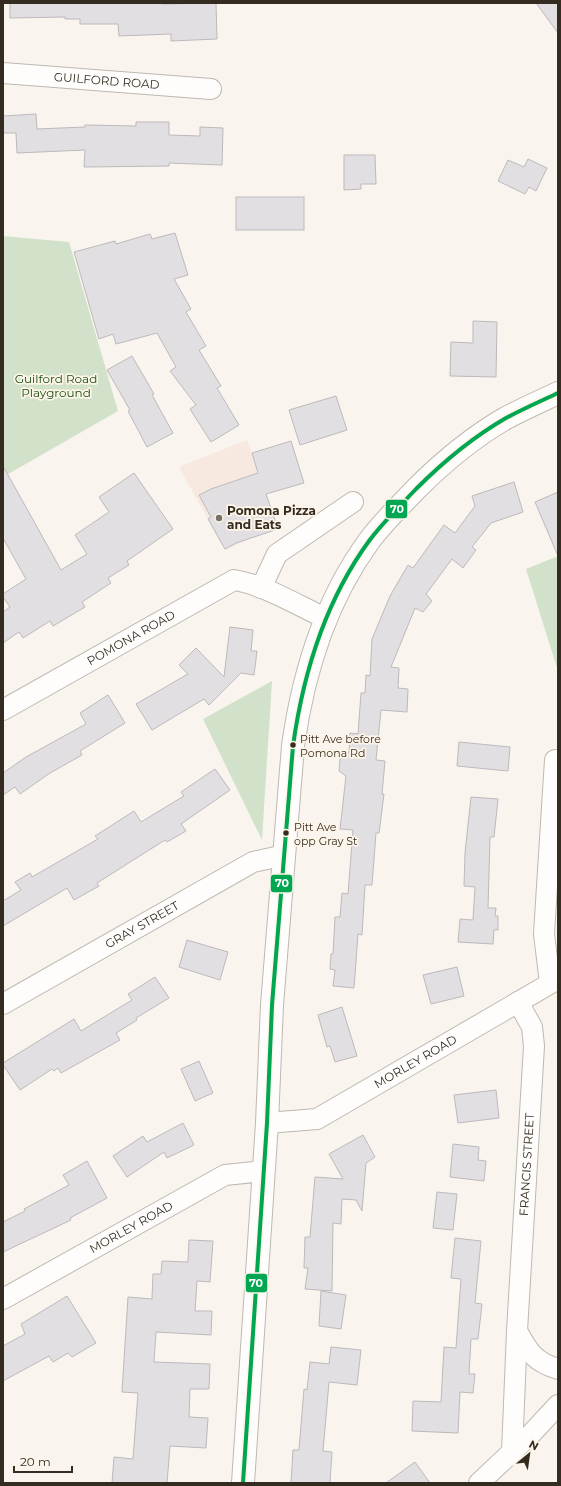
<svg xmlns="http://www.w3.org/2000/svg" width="561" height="1486" viewBox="0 0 561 1486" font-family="Montserrat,sans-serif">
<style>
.commercial{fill:#f8e9e0}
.green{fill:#d2e2ca}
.building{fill:#e2dfe2;stroke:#bdb9bc}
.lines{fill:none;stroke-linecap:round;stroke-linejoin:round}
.street-casing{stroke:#beb8b0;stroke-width:22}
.secondary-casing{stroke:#beb8b0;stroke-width:24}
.street{stroke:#fefdfc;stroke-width:20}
.secondary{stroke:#fefdfc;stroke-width:22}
.bus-1-casing{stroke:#fef5e9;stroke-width:7}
.bus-1{stroke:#00a651;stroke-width:4}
.poi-dot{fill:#7a7269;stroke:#fef5e9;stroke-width:1.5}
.bus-dot{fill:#352c21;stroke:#fef5e9;stroke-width:1.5}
.labels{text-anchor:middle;stroke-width:3.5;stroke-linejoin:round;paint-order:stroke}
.bus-label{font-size:11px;fill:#352c21;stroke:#fef5e9;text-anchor:start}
.street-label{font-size:12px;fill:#352c21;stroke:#fef5e9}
.park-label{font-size:12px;fill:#174e0e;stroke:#fef5e9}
.poi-label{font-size:12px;font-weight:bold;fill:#352c21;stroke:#fef5e9;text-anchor:start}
.line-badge{stroke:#fef5e9;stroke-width:1.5}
.badge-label{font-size:11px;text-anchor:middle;font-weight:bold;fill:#fff}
</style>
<rect width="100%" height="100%" fill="#f9f4ee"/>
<path class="commercial" d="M247 440 277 527 225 550 179 467Z"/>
<g class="green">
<path d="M3 236 69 242 118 411 3 477Z"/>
<path d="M558 556V671L526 569Z"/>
<path d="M272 681 262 840 203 719Z"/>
</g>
<g class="building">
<path d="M10 3H163V4L216 3 217 39 171 41V34L119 36 118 24H80V19H65V17L10 18Z"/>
<path d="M536 3H558V33Z"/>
<path d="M36 114 37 129 85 127V125L136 126V122H169V135L200 136V127L223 128 222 165 169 163V166L84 167 85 150 17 153 16 133H3V116Z"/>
<path d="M344 155H375L376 184H361V189L344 190Z"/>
<path d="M528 159 547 168 536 191 529 187 525 194 498 181 508 160 524 167Z"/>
<rect x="236" y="197" width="68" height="33"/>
<path d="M175 233 188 275 174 279 191 309 186 312 206 346 199 350 221 386 217 388 239 425 211 442 190 409 196 405 170 371 176 367 157 333 116 344 113 334 99 339 74 252 115 241 116 244 150 234 152 239Z"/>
<path d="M473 321 497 322 496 377 450 376 451 342 473 343Z"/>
<path d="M132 356 154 394 152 395 173 433 147 447 128 411 130 410 107 370Z"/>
<path d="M336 396 347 430 300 445 289 410Z"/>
<path d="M291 441 304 483 266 494 278 529 236 543 225 549 208 519 211 517 199 495 211 489 258 473 252 453Z"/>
<path d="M3 466 61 570 87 554 75 535 109 512 99 497 134 473 173 529 127 561 129 565 108 578 111 583 82 602 85 607 53 626 50 621 23 638 19 632 3 643V612L10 607 3 597V594L26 579 3 538Z"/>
<path d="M514 482 523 512 491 523 472 547 476 550 463 568 452 559 426 594 432 601 423 612 415 608 391 667 399 668 398 688 408 689 407 712 381 710 376 760 385 761 382 794H384L379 833H376L372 885H365L362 935 358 934 354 988 333 986 335 970 330 969 331 954H333L335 917H340L342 893 348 894 353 830 340 829 346 776 339 771 340 759 349 752 350 733 358 734 361 693H365L366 675 370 676 372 639 390 596 408 565 413 568 444 525 455 533 475 506 472 496Z"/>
<path d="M558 492V556L535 502Z"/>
<path d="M230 627 253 630 251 651H257L254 675 241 673 209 705 204 699 152 730 136 704 188 674 179 665 196 648 224 677Z"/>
<path d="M108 695 125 723 80 751 82 755 50 773 20 794 15 787 3 795V773L26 757 86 724 80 713Z"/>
<path d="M459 742 510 747 508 771 457 766Z"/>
<path d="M215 769 230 790 181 824 186 831 167 842 165 840 97 883 99 886 74 900 67 888 3 926V901L21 890 15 882 30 873 32 877 98 839 95 836 134 811 141 822 184 796 181 792Z"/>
<path d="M471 797 498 799 494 837H490L488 908H496L495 916H498V930H494L493 944 458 942 460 919 473 920 475 887 464 886 465 853Z"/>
<path d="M187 940 228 952 220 980 179 967Z"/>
<path d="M457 967 464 996 431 1004 423 975Z"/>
<path d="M155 977 169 998 136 1018 137 1020 116 1033 120 1040 61 1073 58 1068 54 1071 52 1069 20 1090 3 1065V1063L74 1019 81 1031 132 1000 128 994Z"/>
<path d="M342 1007 357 1056 335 1062 330 1046 327 1047 318 1015Z"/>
<path d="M199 1061 213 1093 195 1101 181 1069Z"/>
<path d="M496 1090 499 1118 458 1123 454 1095Z"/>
<path d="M183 1123 194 1145 167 1158 164 1152 127 1177 113 1156 143 1136 147 1142Z"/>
<path d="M363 1135 375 1157 366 1163 362 1211 356 1200 342 1199 341 1224 333 1223 332 1291 305 1289 308 1268H304L305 1237H310L315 1177 343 1179 329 1154Z"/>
<path d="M453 1144 479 1147 478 1160 486 1161 484 1181 450 1177Z"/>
<path d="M87 1161 107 1198 70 1218 71 1220 3 1252V1222L25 1211 24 1209 69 1185 63 1175Z"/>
<path d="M437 1192 457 1194 453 1230 433 1228Z"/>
<path d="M455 1238 481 1241 475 1303 482 1304 478 1339H471L469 1374H475L473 1393 460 1392 458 1433 412 1431 413 1401 441 1402 444 1347 456 1348 461 1279 451 1278Z"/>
<path d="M189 1240 213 1241 210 1282 197 1281 195 1311H212L211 1335 156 1332 154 1362 210 1364 209 1389H190L189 1417 208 1418 206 1448 170 1446 167 1483H112L114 1457 133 1459 138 1393 122 1392 128 1297 152 1299 153 1274H161L162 1261 188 1262Z"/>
<path d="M321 1291 346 1295 341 1329 319 1326Z"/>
<path d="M67 1296 96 1343 72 1357 68 1353 53 1362 49 1356 3 1381V1346L25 1334 21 1324Z"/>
<path d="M331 1347 361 1350 357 1385 329 1382 323 1451 332 1452 330 1483H291L293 1450H299L304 1389 307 1390 310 1362 329 1364Z"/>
<path d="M415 1462 430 1483H386Z"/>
</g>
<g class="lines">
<g class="street-casing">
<g id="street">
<path id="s1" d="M3 73 211 89"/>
<path d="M261 588 277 554 353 502"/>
<path id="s2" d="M3 710 234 580C265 585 299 606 327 619"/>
<path d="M550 983 544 934 555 760"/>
<path id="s3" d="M3 1004 253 862 285 855"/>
<path id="s4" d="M267 1123 317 1119 558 979"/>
<path id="s5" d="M3 1299 225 1175 264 1171"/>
<path d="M517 1331C528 1351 534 1362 558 1369"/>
<path id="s6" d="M512 1452 517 1331 534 1046 532 1027 518 1002"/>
<path d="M479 1483 531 1434 558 1405"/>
</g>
</g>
<g class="secondary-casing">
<path id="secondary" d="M243 1483 267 1123 272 1005 293 746C303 674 326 600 369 541 383 522 400 506 416 489 443 462 473 437 506 418 523 409 541 401 558 393"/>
</g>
<use href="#street" class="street"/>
<use href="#secondary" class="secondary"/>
<g class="bus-1-casing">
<path id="bus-1" d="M243 1483 267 1123 272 1005 293 746C303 674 326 600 369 541 383 522 400 506 416 489 443 462 473 437 506 418 523 409 541 401 558 393"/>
</g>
<use href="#bus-1" class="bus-1"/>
</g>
<circle class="poi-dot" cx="219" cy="518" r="4"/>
<g class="bus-dot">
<circle cx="293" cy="745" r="3.5"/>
<circle cx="286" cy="833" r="3.5"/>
</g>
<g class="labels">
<g class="bus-label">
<text x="300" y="743">Pitt Ave before<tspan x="300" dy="14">Pomona Rd</tspan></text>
<text x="294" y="831">Pitt Ave<tspan x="294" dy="14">opp Gray St</tspan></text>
</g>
<g class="street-label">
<text dy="4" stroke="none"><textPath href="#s1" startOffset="104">GUILFORD ROAD</textPath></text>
<text dy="4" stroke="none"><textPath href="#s2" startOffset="147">POMONA ROAD</textPath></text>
<text dy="4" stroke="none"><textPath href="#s3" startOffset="160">GRAY STREET</textPath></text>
<text dy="4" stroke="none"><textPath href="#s4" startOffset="164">MORLEY ROAD</textPath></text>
<text dy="4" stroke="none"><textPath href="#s6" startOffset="288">FRANCIS STREET</textPath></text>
<text dy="4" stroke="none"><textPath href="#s5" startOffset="147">MORLEY ROAD</textPath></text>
</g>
<g class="park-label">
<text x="56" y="383">Guilford Road<tspan x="56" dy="14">Playground</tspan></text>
</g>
<g class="poi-label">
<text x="227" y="515">Pomona Pizza<tspan x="227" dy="14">and Eats</tspan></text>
</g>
</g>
<g class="line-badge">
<rect x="385" y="499" width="23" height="20" rx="4" fill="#00a651"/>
<rect x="270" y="874" width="23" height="19" rx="4" fill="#00a651"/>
<rect x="245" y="1273" width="23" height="20" rx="4" fill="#00a651"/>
</g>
<g class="badge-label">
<text x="397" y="513">70</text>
<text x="282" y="887">70</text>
<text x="256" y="1287">70</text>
</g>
<rect width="561" height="1486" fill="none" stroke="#352c21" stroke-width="8"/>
<g transform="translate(529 1454) rotate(29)" stroke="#fef5e9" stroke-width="3" paint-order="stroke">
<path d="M0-3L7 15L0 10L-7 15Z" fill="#352c21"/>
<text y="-6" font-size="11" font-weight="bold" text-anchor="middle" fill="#352c21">N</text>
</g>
<path d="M14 1466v6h58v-6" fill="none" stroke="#352c21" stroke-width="2"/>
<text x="20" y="1466" font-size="12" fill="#352c21" stroke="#fef5e9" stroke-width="3" paint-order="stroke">20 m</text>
</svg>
